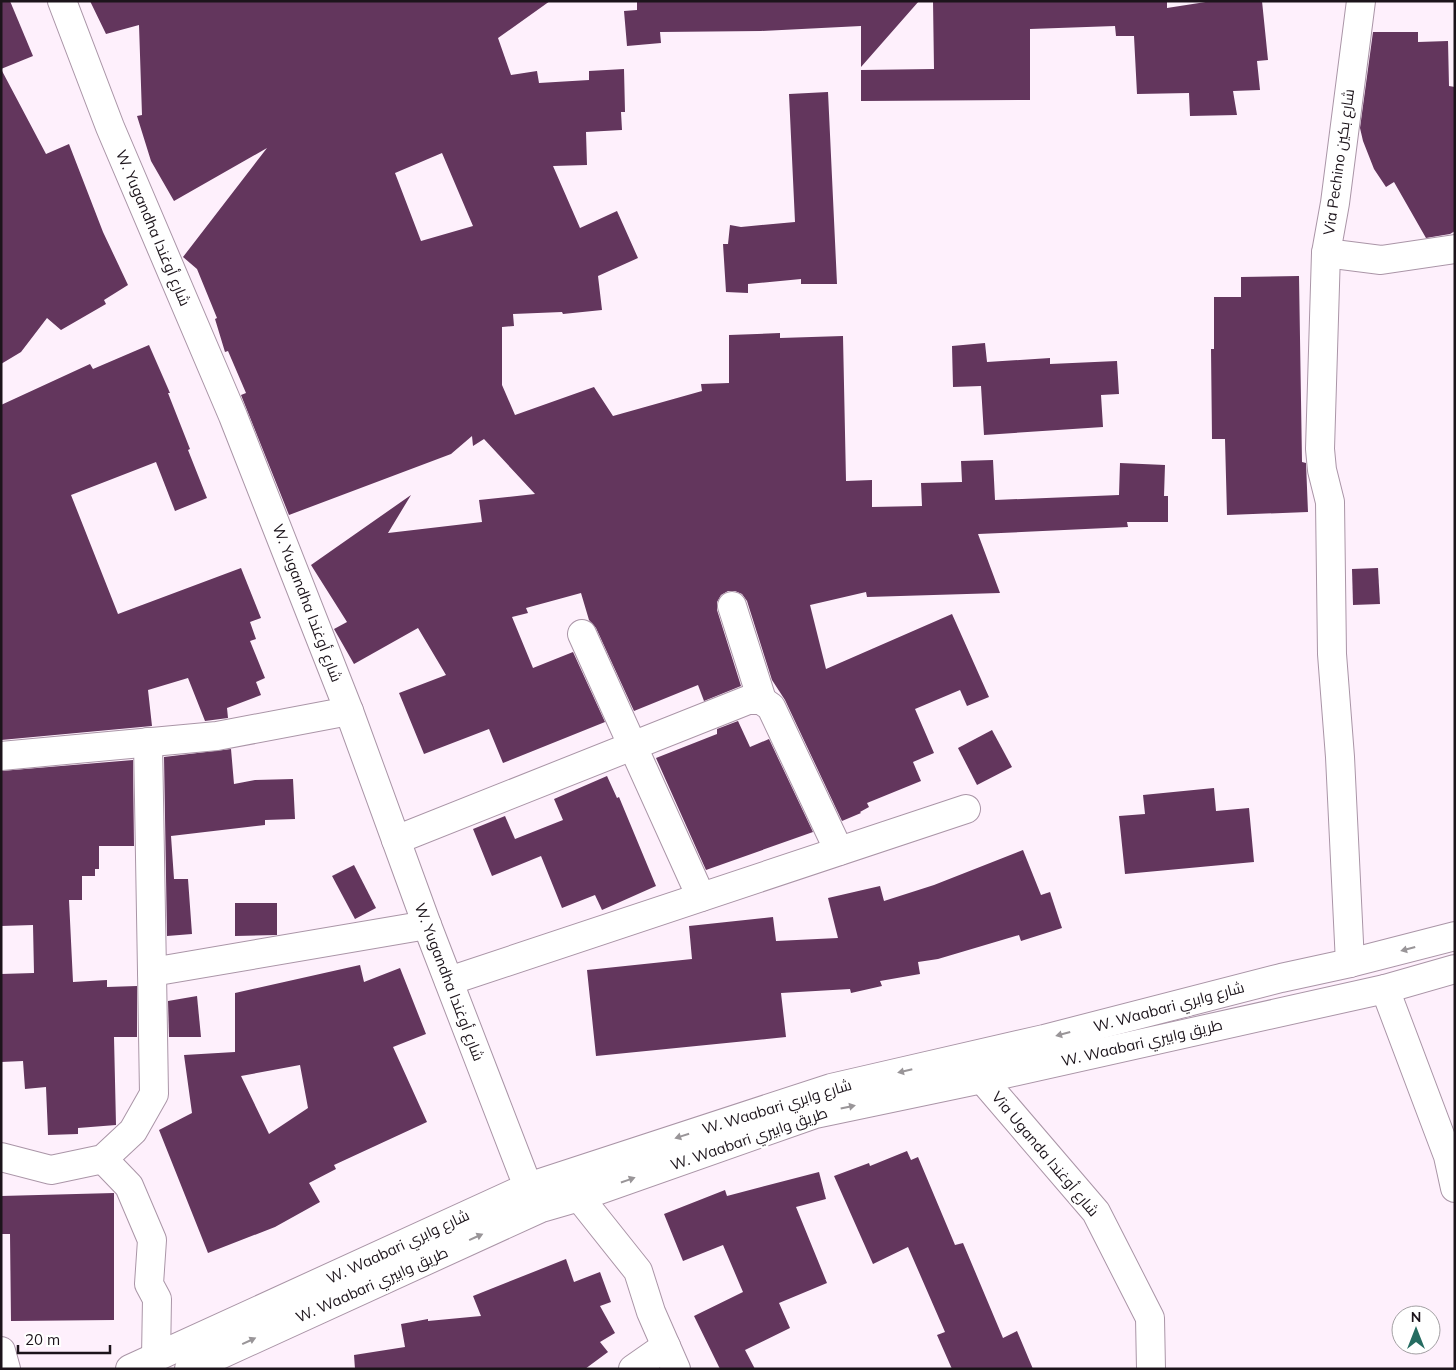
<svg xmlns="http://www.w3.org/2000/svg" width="1456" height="1370" viewBox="0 0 1456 1370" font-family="Mulish,Cairo,sans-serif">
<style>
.building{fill:#63365d;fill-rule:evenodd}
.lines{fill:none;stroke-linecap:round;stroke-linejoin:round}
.minor-casing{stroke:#aa95a7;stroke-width:30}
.tertiary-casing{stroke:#aa95a7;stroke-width:30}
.secondary-casing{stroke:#aa95a7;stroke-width:30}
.minor{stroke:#fff;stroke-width:28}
.tertiary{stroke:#fff;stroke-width:28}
.secondary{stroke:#fff;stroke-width:28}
.oneway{fill:#999598}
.labels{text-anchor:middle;stroke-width:5;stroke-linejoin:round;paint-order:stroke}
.street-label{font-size:15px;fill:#1c141b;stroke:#fff}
</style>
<rect width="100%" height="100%" fill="#fef0fc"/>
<g class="building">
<path d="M1 1H10L33 56 1 69Z"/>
<path d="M90 1H550L498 38 511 75 537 71 539 83 589 80V71L624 69 625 112H621L622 130 586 132 587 165 553 166 580 228 617 211 638 258 598 276 602 310 563 314 562 312 513 314 514 326 502 327V385L515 415 594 387 613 416 702 391 701 384 729 383V335L780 333V338L843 336 846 481 872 480V507L922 506 921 483 962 482 961 461 993 460 995 500 1119 495 1120 463 1165 465 1164 496H1168V522H1127L1128 527 978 534 1000 593 867 597 866 592 810 605 826 669 952 614 989 697 967 706 960 690 915 709 934 753 913 762 921 781 867 803 869 807 860 812 861 813 842 821 785 700 772 680 747 601 742 594 735 591H728L721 595 717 602V610L741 686 704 701 698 685 634 711 596 628 589 620 581 593 526 608 528 613 512 617 533 668 573 652 605 722 503 763 489 729 424 754 399 693 446 675 418 628 354 664 334 629 347 622 311 565 411 495 388 533 482 522 479 500 535 494 484 439 473 446 472 436 451 454 289 515 241 395 246 393 228 351 225 352 215 319 217 318 197 269 183 257 267 148 174 201 151 161 137 116 142 115 139 25 106 34ZM442 153 473 226 421 241 395 173Z"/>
<path d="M637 1H919L861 67V26L761 31 660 32 661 43 627 46 624 11 637 10Z"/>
<path d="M933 1H1167V8L1212 1H1262L1268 60 1257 61 1260 90 1233 91 1237 115 1190 116 1189 93 1137 94 1134 36H1116L1115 26 1030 29V100L861 101V70L934 69Z"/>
<path d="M1373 32H1418V42L1448 41 1449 86 1455 87V231L1450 234 1426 238 1394 182 1386 187 1374 169 1363 141 1360 128Z"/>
<path d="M1 69 46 154 69 144 103 232 128 285 104 300 106 304 61 330 47 318 21 352 1 364Z"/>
<path d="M828 92 837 284H801V279L748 284V293L726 292 723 244H728L730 225 741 227 795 222 789 94Z"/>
<path d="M1299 276 1302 462 1306 463 1308 512 1227 515 1225 439H1212L1211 349H1214V297H1241V277Z"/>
<path d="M985 343 987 362 1050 358V364L1117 361 1119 394 1101 395 1103 427 984 435 981 386 953 387 952 346Z"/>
<path d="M149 345 170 393H168L190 449 188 450 207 498 175 511 156 462 71 495 118 614 241 568 261 618 250 622 256 639 250 641 265 678 256 682 261 695 227 708 228 718 205 721 188 678 148 690 152 726 1 740V405L90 364 93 369Z"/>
<path d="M1378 568 1380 604 1353 605 1352 569Z"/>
<path d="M738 721 750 747 769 739 813 832 706 870 656 758 717 734V729Z"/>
<path d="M992 730 1012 767 977 785 958 748Z"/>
<path d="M231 749 234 784 255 780 293 779 295 819 265 820V825L171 836 174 879H188L192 934 167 936 164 757Z"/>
<path d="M133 760 134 846H99V869H95V876H82V900H69L73 982 107 980V987L137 986V1037H114L116 1125 78 1128V1134L48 1135 46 1087 25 1089 23 1061 1 1062V974L34 973 33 925 1 926V771Z"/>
<path d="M607 776 617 798 619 797 656 886 602 910 595 895 562 908 541 856 492 876 473 829 505 816 515 839 563 820 554 799Z"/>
<path d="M1214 788 1216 811 1249 808 1254 862 1125 874 1119 816 1145 814 1143 795Z"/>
<path d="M1023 850 1041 895 1050 892 1062 928 1021 941 1019 935 938 959 918 962 920 974 880 981 882 986 851 993 850 989 781 993 786 1037 596 1056 587 970 692 959 689 926 773 917 776 941 838 938 828 898 880 886 884 901 934 885Z"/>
<path d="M354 865 376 908 355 919 332 876Z"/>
<path d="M235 903H277V935L235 936Z"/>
<path d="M360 965 364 982 400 968 426 1034 393 1047 427 1122 334 1165 336 1169 309 1183 320 1202 275 1227 208 1253 159 1130 192 1113 184 1055 235 1052V993ZM300 1065 308 1108 269 1134 241 1076Z"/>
<path d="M197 996 201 1037H169L168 1001Z"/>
<path d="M907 1151 911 1160 918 1157 955 1245 963 1243 1003 1338 1017 1331 1033 1369H952L937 1335 945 1332 908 1247 873 1264 834 1176 869 1163 870 1166Z"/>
<path d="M819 1172 826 1199 796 1207 827 1283 779 1303 790 1328 745 1350 755 1369H720L694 1316 743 1292 723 1245 683 1261 664 1214 725 1190 727 1196Z"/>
<path d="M114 1193V1320L11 1321 10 1234H1V1196Z"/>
<path d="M566 1259 574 1282 600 1272 611 1302 600 1306 615 1333 600 1342 608 1352 585 1369H355L354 1355 405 1347 401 1324 428 1319V1321L481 1316 473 1296Z"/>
</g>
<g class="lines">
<g class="minor-casing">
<g id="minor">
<path d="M1361 1 1335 203 1326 253 1381 260 1455 249"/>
<path d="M1326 253 1320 449 1322 470 1330 502 1332 654 1340 757 1350 963"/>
<path d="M732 606 762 700"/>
<path d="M582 634 701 897"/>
<path d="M148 742 152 972"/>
<path d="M1 756 217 736 349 711"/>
<path d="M396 840 748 700H761L771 707 839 851"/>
<path d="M449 981 966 809"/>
<path d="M1385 989 1448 1156 1455 1188"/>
<path d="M982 1079 1096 1212 1150 1318 1151 1369"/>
<path d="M1 1157 51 1170 103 1159 133 1131 154 1094 152 972 427 925"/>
<path d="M103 1159 129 1186 152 1240 149 1284 157 1299 156 1357"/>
<path d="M579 1197 638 1271 651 1312 676 1369"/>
<path d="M1 1351 6 1369"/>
<path d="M633 1369 666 1346"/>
</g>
</g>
<g class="tertiary-casing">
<path id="tertiary" d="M62 1 110 127 233 416 349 711 427 925 528 1187 541 1207"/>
</g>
<g class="secondary-casing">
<g id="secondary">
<path d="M130 1369 528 1187 831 1088 1044 1039 1281 978 1350 963 1455 936"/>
<path d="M189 1369 541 1208 579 1197 815 1114 982 1079 1385 989 1455 969"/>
</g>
</g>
<use href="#minor" class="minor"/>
<use href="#tertiary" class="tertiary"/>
<use href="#secondary" class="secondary"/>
</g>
<defs><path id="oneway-solid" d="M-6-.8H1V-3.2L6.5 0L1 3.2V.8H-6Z" transform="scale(1.25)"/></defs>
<g class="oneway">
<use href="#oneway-solid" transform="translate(1408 949) rotate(165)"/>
<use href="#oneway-solid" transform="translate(1063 1034) rotate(165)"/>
<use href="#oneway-solid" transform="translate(905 1071) rotate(167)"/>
<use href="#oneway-solid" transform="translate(848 1107) rotate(-12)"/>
<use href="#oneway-solid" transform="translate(682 1136) rotate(162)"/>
<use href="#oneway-solid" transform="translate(628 1180) rotate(-19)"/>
<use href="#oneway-solid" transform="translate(476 1237) rotate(-24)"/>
<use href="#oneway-solid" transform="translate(249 1341) rotate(-25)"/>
</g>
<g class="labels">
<g class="street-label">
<text transform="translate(1339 162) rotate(-82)" y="5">Via Pechino شارع بكين</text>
<text transform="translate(153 228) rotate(67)" y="5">W. Yugandha شارع أوغندا</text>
<text transform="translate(307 603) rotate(69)" y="5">W. Yugandha شارع أوغندا</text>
<text transform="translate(449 982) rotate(69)" y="5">W. Yugandha شارع أوغندا</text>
<text transform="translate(1169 1007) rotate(-15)" y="5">W. Waabari شارع وابري</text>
<text transform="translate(1142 1043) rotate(-13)" y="5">W. Waabari طريق وابيري</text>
<text transform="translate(777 1107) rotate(-17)" y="5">W. Waabari شارع وابري</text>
<text transform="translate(749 1139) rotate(-19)" y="5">W. Waabari طريق وابيري</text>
<text transform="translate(1045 1154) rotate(50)" y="5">Via Uganda شارع أوغندا</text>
<text transform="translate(398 1247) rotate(-25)" y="5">W. Waabari شارع وابري</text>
<text transform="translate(372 1285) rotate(-24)" y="5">W. Waabari طريق وابيري</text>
</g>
</g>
<rect width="1456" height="1370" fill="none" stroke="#1c141b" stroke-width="5"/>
<g transform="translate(1416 1330)"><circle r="24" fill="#ffffff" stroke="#a4a1a4"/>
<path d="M0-4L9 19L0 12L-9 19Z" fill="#256c61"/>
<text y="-8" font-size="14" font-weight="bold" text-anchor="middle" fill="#1c141b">N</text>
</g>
<path d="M18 1345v8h92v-8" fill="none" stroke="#1c141b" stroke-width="2.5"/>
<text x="25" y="1345" font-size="15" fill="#1c141b" stroke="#ffffff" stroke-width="4" paint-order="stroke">20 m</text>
</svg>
